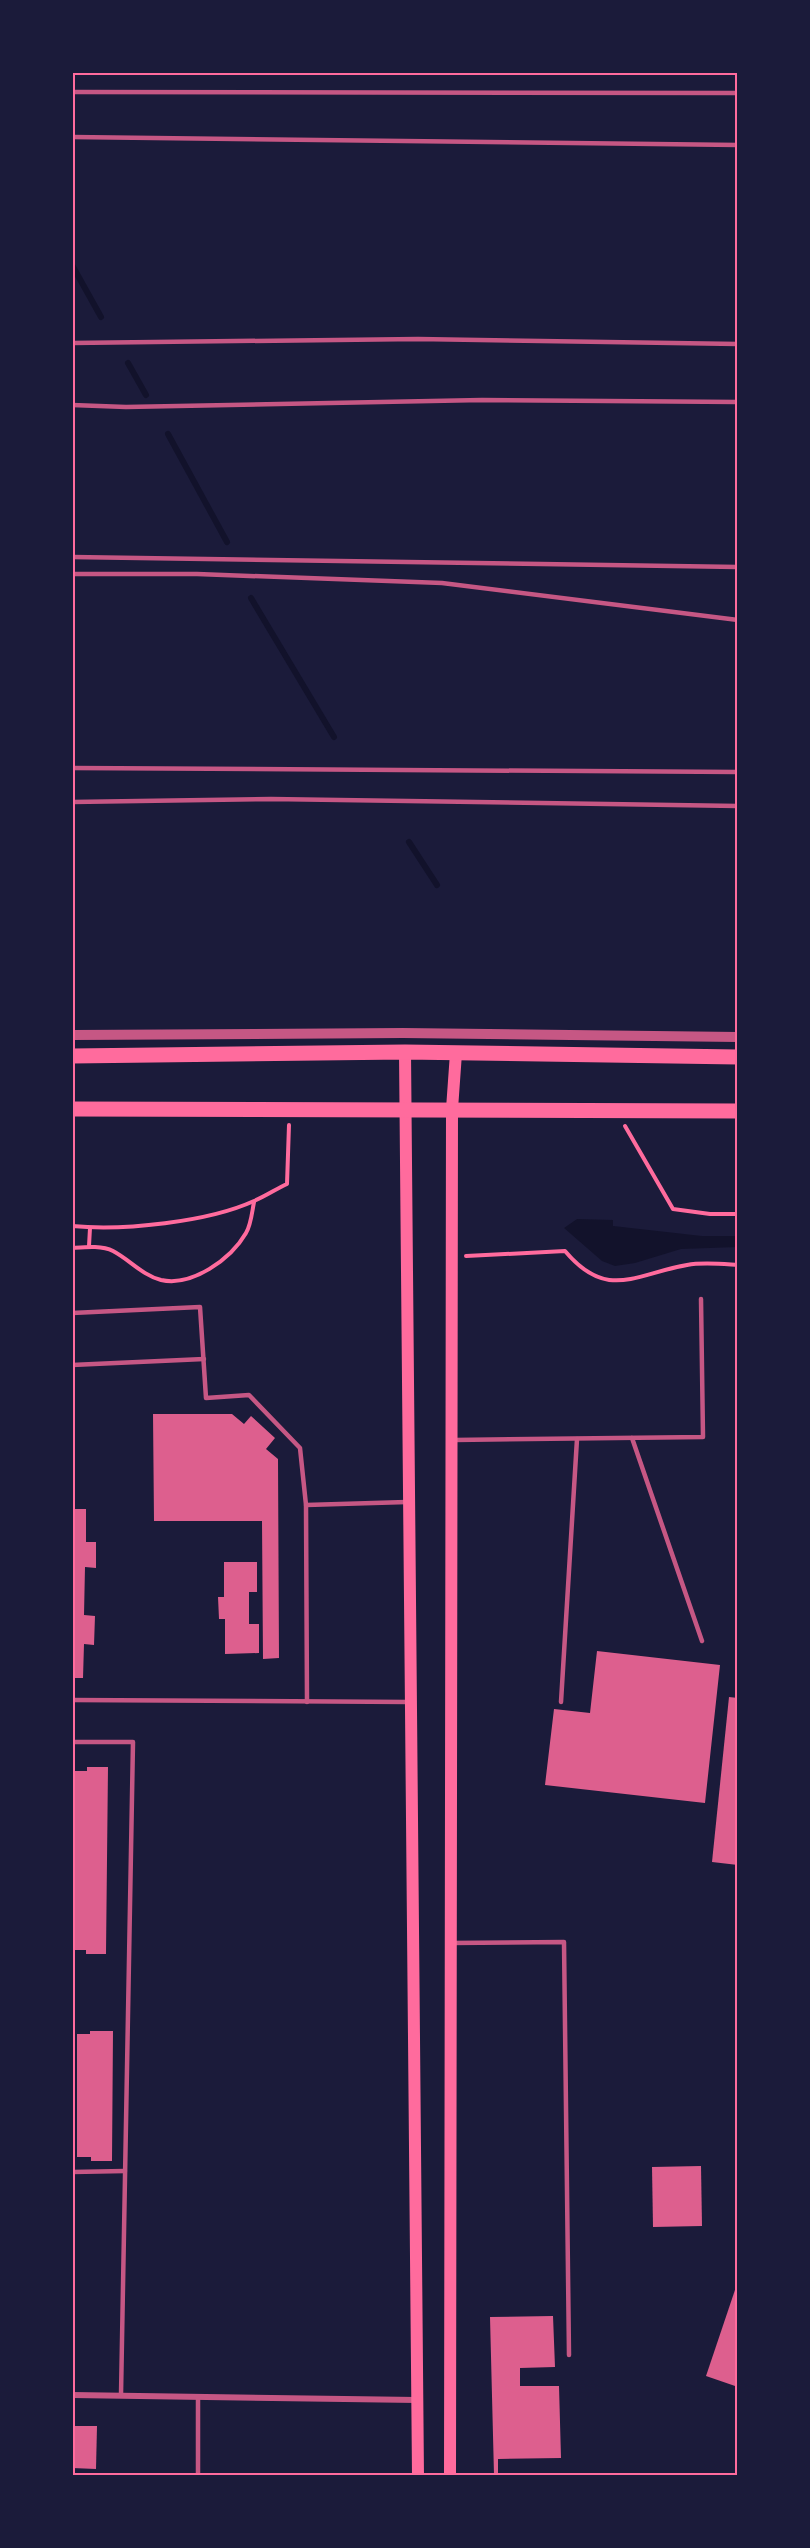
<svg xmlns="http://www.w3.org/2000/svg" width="810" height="2548" viewBox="0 0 810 2548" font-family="'Public Sans',sans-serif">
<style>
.water{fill:#12122b}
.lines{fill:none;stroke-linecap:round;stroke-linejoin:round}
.stream{stroke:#12122b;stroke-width:6}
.building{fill:#dd5f8e}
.path{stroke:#ff6b9d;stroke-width:4}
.service{stroke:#c65784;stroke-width:4.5}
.minor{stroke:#c65784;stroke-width:6}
.tertiary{stroke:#c65784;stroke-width:10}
.secondary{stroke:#ff6b9d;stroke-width:12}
.primary{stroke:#ff6b9d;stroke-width:15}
.neatline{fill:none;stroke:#ff6b9d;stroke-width:2}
</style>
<rect width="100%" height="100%" fill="#1b1b3a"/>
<path class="water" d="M577 1219 613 1220V1226L702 1236H738V1247L681 1249 635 1263 615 1266 602 1261 564 1228Z"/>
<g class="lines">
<g class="stream">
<path d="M72 265 101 317"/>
<path d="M128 363 146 395"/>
<path d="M168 434 227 542"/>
<path d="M251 598 334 737"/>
<path d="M409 842 437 885"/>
</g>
</g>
<g class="building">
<path d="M153 1414H232L244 1424 251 1416 275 1438 266 1449 278 1459 279 1658 263 1659 262 1521H154Z"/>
<path d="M72 1509H86V1542H96V1568L85 1567 84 1615 95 1616 94 1645 84 1644 83 1678H72Z"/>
<path d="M224 1562H257V1592H249V1624H259V1653L225 1654V1619H219L218 1597H224Z"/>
<path d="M597 1651 720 1665 705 1803 545 1785 554 1709 590 1713Z"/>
<path d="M729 1697 738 1698V1865L712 1862Z"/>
<path d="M87 1767H108L106 1954H86V1950H73L75 1771H87Z"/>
<path d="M90 2031H113L112 2161H91V2157H77V2034H90Z"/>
<path d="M701 2166 702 2226 653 2227 652 2167Z"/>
<path d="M738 2281V2387L706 2376Z"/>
<path d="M553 2316 555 2367 520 2368V2386H559L561 2458 498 2459V2475H494L490 2317Z"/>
<path d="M72 2426H97L96 2469 72 2468Z"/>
</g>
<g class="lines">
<g class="path">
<path d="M625 1126 673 1209 710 1214H738"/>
<path d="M72 1226C123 1231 208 1222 254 1201 266 1196 276 1189 287 1184L289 1125"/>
<path d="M89 1246 90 1228"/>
<path d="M72 1248C85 1247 102 1245 113 1251 130 1260 142 1275 161 1280 192 1287 231 1259 246 1233 251 1225 252 1212 254 1202"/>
<path d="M466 1256 565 1251C607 1301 635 1274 687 1265 703 1262 722 1264 738 1265"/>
</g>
<g class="service">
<path d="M72 73 76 72"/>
<path d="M72 92 738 93"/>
<path d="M72 137 738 145"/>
<path d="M72 343 418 339 738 344"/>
<path d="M72 405 126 407 482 400 738 402"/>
<path d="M72 557 738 567"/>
<path d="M72 574H197L442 583 738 620"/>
<path d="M72 768 738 772"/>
<path d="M72 802 271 799 738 806"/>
<path d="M72 1313 200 1307 206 1398 249 1395 300 1448 306 1505 407 1502"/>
<path d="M72 1365 204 1359"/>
<path d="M632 1438 702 1641"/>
<path d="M454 1440 703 1437 701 1299"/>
<path d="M306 1505 307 1702"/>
<path d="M72 1700 409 1702"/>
<path d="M561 1702 577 1439"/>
<path d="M72 1742H133L121 2395"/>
<path d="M451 1943 564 1942 569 2355"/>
<path d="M72 2172 125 2171"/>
<path d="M106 2476H158"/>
<path d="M198 2476V2397"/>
</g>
<path class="minor" d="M72 2395 417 2400"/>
<path class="tertiary" d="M72 1035 403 1033 738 1037"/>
<g class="secondary">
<path d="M405 1052 418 2476"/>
<path d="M450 2476 452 1109 456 1053"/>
</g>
<g class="primary">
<path d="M72 1056 405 1052 738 1057"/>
<path d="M72 1109 738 1111"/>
</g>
</g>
<rect width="810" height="2548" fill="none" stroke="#1b1b3a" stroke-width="147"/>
<rect x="74" y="74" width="662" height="2400" class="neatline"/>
</svg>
